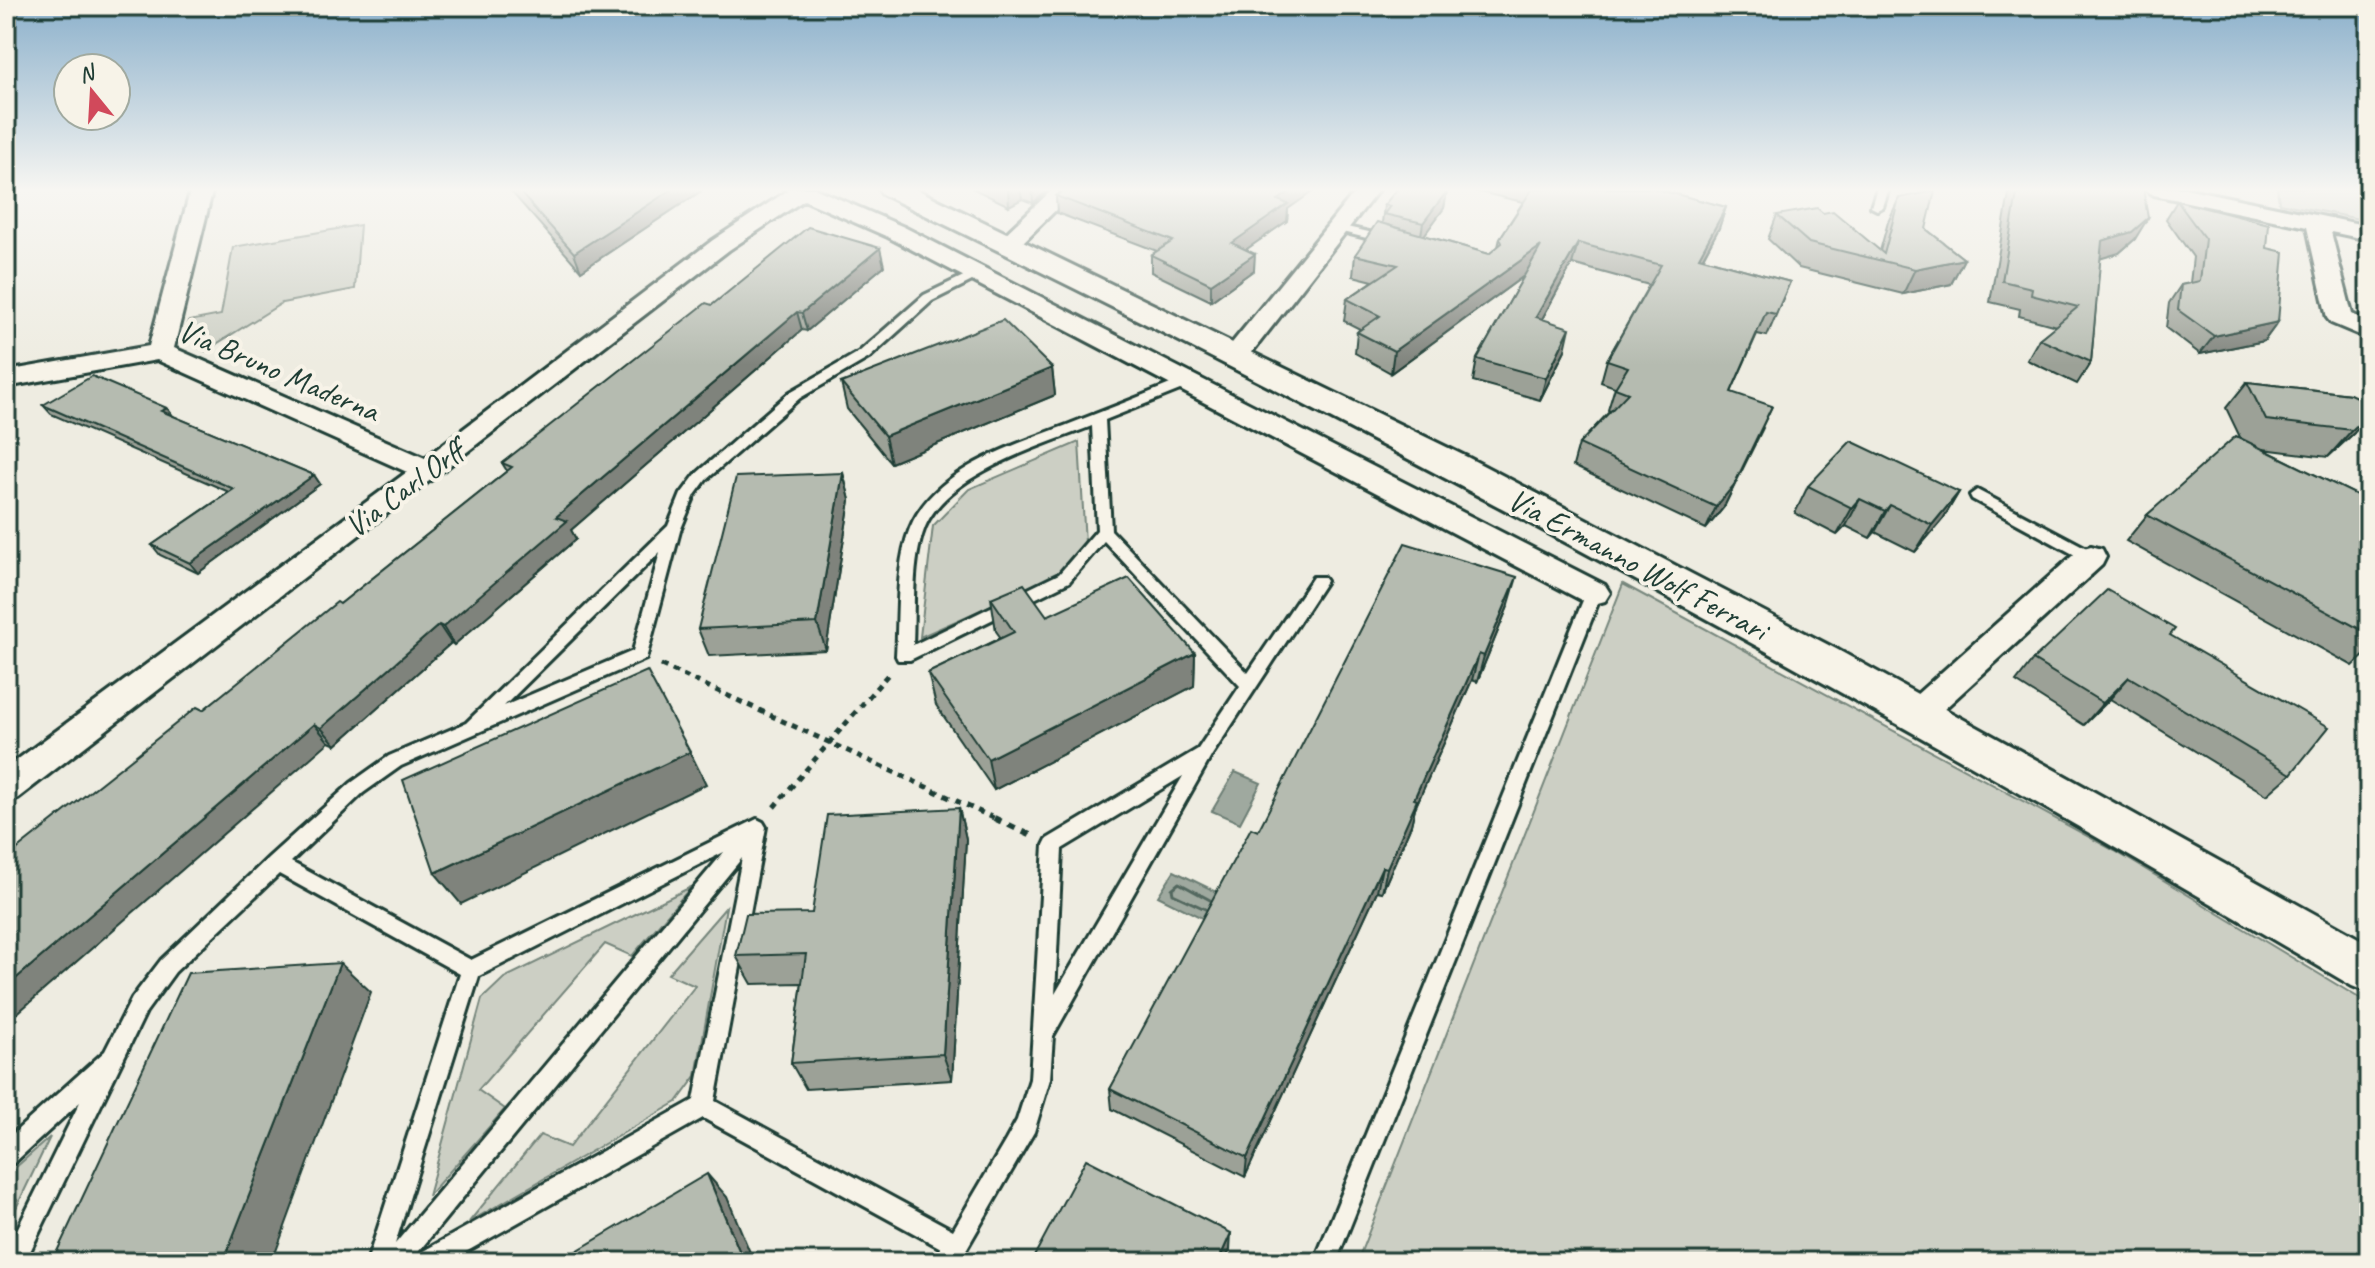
<svg xmlns="http://www.w3.org/2000/svg" width="2375" height="1268" viewBox="0 0 2375 1268" font-family="Caveat,sans-serif">
<style>
.green{fill:#cccfc4;stroke:#76867c;stroke-width:2}
.water{fill:#9fa99f;stroke:#6c7e74;stroke-width:2}
.lines{fill:none;stroke-linecap:round;stroke-linejoin:round}
.shore{stroke:#52685f;stroke-width:3}
.service-casing{stroke:#1f3d34;stroke-width:6}
.minor-casing{stroke:#1f3d34;stroke-width:6}
.tertiary-casing{stroke:#1f3d34;stroke-width:6}
.path-far1{stroke:#1f3d34;stroke-width:5;stroke-dasharray:6 6;stroke-linecap:butt}
.path{stroke:#1f3d34;stroke-width:6;stroke-dasharray:8 8;stroke-linecap:butt}
.service{fill:#f7f3e8;fill-rule:evenodd}
.minor{fill:#f7f3e8;fill-rule:evenodd}
.tertiary{fill:#f7f3e8;fill-rule:evenodd}
.wall{fill:#9ca197;stroke:#1f3d34;stroke-width:2}
.shaded-wall{fill:#7f837b;stroke:#1f3d34;stroke-width:2}
.building{fill:#b5bbb0;stroke:#1f3d34;stroke-width:2}
.labels{text-anchor:middle;stroke-width:8;stroke-linejoin:round;paint-order:stroke}
.street-label{font-size:32px;fill:#1f3d34;stroke:#f7f3e8}
</style>
<rect width="100%" height="100%" fill="#eeece1"/>
<filter id="ink" filterUnits="userSpaceOnUse"><feTurbulence type="fractalNoise" baseFrequency=".0125" numOctaves="2"/><feDisplacementMap in="SourceGraphic" scale="16" xChannelSelector="R" yChannelSelector="G"/><feConvolveMatrix kernelMatrix="1 2 1 2 8 2 1 2 1" color-interpolation-filters="sRGB"/></filter>
<g filter="url(#ink)">
<g class="green">
<path d="M2277 188H2369V221L2279 203Z"/>
<path d="M360 225 355 289 282 303 205 351C190 343 185 337 189 321L221 315 233 247Z"/>
<path d="M1079 442 1085 543 1059 575 920 637 933 526 969 489Z"/>
<path d="M1623 584 2115 851 2369 1004V1262H1357Z"/>
<path d="M691 887 632 956 605 944 478 1090 505 1109 428 1196 482 999 504 978Z"/>
<path d="M726 907 696 1076 677 1102 469 1222 540 1135 569 1147 695 986 668 974Z"/>
<path d="M50 1137 6 1229V1210L17 1200 6 1190V1176Z"/>
</g>
<g class="water">
<path d="M1235 772 1261 783 1240 823 1212 811Z"/>
<path d="M1174 871 1223 895 1208 921 1158 896Z"/>
</g>
<g class="lines">
<path class="shore" d="M1205 909 1173 894 1172 889 1179 883 1210 900"/>
<g class="service-casing">
<g id="service">
<path d="M1877 188H1889L1883 207 1877 210 1871 207Z"/>
<path d="M1338 225 1391 237 1393 239 1387 243 1334 230 1332 228Z"/>
<path d="M976 270 980 271V277L932 301 869 358 800 398 706 480 695 495 680 531 646 659 401 766 363 793 291 862 471 960 751 822 757 819 763 822 766 827 715 1101 953 1230 1006 1140 1017 1120 1030 1079 1044 845 1047 839 1198 749 1240 686 1104 541 1069 582 910 660H898L896 656C899 615 895 566 910 528 935 467 1016 445 1072 423 1108 409 1144 395 1180 380H1190V386L1105 420 1111 530 1248 673 1313 577H1323L1326 581 1212 755 1053 1036 1050 1079 1034 1132 959 1262H935L941 1248 703 1118 448 1262H415L418 1254 694 1100 742 858 410 1262H367L460 974 279 874 175 972 146 1012 25 1262H6V1252L80 1102 14 1163 6 1166V1140L105 1051 132 998 161 960 269 857 351 783 389 756 466 723 668 526 681 494 696 474 790 392 859 352 924 295ZM1092 426 1097 530 1059 574 913 645C915 607 911 562 925 527 948 473 1041 446 1092 426ZM660 552 633 651 504 706ZM1183 776 1055 994 1062 849ZM724 852 395 1244 479 976Z"/>
<path d="M1977 490 2096 553 2099 557 2096 561H2086L1972 499 1970 495Z"/>
<path d="M1594 587 1602 593 1336 1262H1314L1586 593Z"/>
</g>
</g>
<g class="minor-casing">
<g id="minor">
<path d="M191 188H213L174 348 425 458 713 240 787 191 785 188H814L904 227 1605 585 1610 593 1605 601 1594 604 1583 601 888 237 804 200 729 250 18 798 6 803V768L407 472 157 360 6 387V371L149 346Z"/>
<path d="M1054 188H1078L1016 249H1000L996 244 1000 239Z"/>
<path d="M1358 188H1380L1246 360H1228L1224 354 1228 348Z"/>
<path d="M2143 188H2185L2369 226V240L2331 232 2352 314 2369 322V339L2331 323 2327 318 2307 227 2154 195Z"/>
<path d="M2091 546 2102 549 2106 557 2102 565 1930 722 1918 726 1906 722 1901 713 1906 704 2080 549Z"/>
</g>
</g>
<g class="tertiary-casing">
<path id="tertiary" d="M878 188H914L1467 457 1838 650 2369 944V993L2352 986C1872 702 1384 436 882 194Z"/>
</g>
<g class="path-far1">
<path d="M661 665 998 820"/>
<path d="M774 807 890 672"/>
</g>
<path class="path" d="M994 818 1030 835"/>
<use href="#service" class="service"/>
<use href="#minor" class="minor"/>
<use href="#tertiary" class="tertiary"/>
</g>
<g class="wall">
<path d="M508 188H700L701 191 581 271Z"/>
<path d="M972 188H1051L1033 203 1022 199 1009 206Z"/>
<path d="M1462 188H1652L1726 207 1719 228 1703 258 1790 282 1767 336 1757 334 1731 392 1763 428 1724 507 1706 529 1573 466 1579 444 1610 411 1608 410 1615 387 1601 382 1607 360 1649 285 1572 264 1542 319 1565 350 1540 400 1473 381 1477 359 1524 276 1391 373 1355 353 1357 332 1360 329 1344 321 1347 299 1373 281 1353 276 1355 255 1382 223 1384 205 1447 191 1444 208 1424 235 1489 254 1498 247 1500 238 1523 202Z"/>
<path d="M2010 188H2143L2135 239 2119 253 2100 258 2091 362 2077 384 2027 360 2039 339 2056 326 2019 316 2020 309 1990 302Z"/>
<path d="M1056 196 1288 209 1287 221 1246 249 1254 270 1211 301 1151 272V255L1157 251 1057 213Z"/>
<path d="M1899 198 1926 229 1964 259 1951 284 1903 294 1799 268 1768 239 1777 215 1823 213 1880 251 1888 222Z"/>
<path d="M2177 201 2267 248 2278 322 2264 341 2200 354 2166 328 2169 303 2181 285 2190 283 2193 257 2166 219Z"/>
<path d="M884 266 807 331 802 330 571 530 576 539 454 645 451 643 336 745 329 742 203 710 340 604 507 471 502 463 712 305Z"/>
<path d="M1052 368 1055 395 891 463 847 409 841 383Z"/>
<path d="M2247 382 2350 394 2354 433 2328 457 2263 449 2369 501V651L2353 666 2126 541 2147 515 2240 437 2226 408Z"/>
<path d="M43 405 167 408 173 416 314 475 320 484 198 573 160 555 152 545 229 492 51 414Z"/>
<path d="M843 473 850 500 826 650 709 656 698 629Z"/>
<path d="M1808 486 1959 492 1943 519 1915 552 1875 532 1870 538 1846 526 1837 535 1795 513Z"/>
<path d="M991 598 1047 616 1195 653 1194 686 994 790 936 705 928 673 1001 638 996 631Z"/>
<path d="M1509 604 1477 682 1472 680 1415 808 1411 825 1382 892 1377 891 1245 1177 1112 1109 1110 1089 1258 831Z"/>
<path d="M2170 636 2291 774 2267 795 2110 699 2084 725 2016 682 2033 660Z"/>
<path d="M959 808 966 839 952 1080 806 1089 791 1063 802 983 752 984 736 956 812 913Z"/>
<path d="M2369 832V842L2363 838Z"/>
</g>
<g class="shaded-wall">
<path d="M674 188H700L701 191 581 271 574 253Z"/>
<path d="M1010 188H1020L1022 199 1009 206 1008 189Z"/>
<path d="M1032 188H1051L1033 203Z"/>
<path d="M1296 188H1318L1288 209 1287 221 1231 260 1232 243 1278 200Z"/>
<path d="M1447 191 1444 208 1420 241 1423 223Z"/>
<path d="M1726 207 1719 228 1691 279 1699 257Z"/>
<path d="M2148 218 2135 239 2119 253 2089 262 2102 241Z"/>
<path d="M1578 243 1572 264 1531 339 1536 317Z"/>
<path d="M1541 246 1536 267 1391 373 1394 351Z"/>
<path d="M880 248 884 266 807 331 802 313Z"/>
<path d="M1255 254 1254 270 1211 301V284Z"/>
<path d="M1964 259 1951 284 1903 294 1915 269Z"/>
<path d="M797 312 802 330 571 530 576 539 454 645 443 627 556 517Z"/>
<path d="M2278 322 2264 341 2200 354 2214 336Z"/>
<path d="M1570 328 1565 350 1540 400 1546 378Z"/>
<path d="M1052 368 1055 395 891 463 885 436Z"/>
<path d="M1772 406 1724 507 1706 529 1716 507Z"/>
<path d="M167 408 174 417 161 411Z"/>
<path d="M2369 414V416L2354 433 2328 457 2352 430Z"/>
<path d="M843 473 850 500 826 650 817 623Z"/>
<path d="M314 475 320 484 198 573 190 563Z"/>
<path d="M1959 492 1943 519 1915 552 1932 525Z"/>
<path d="M1860 499 1846 526 1837 535 1852 508Z"/>
<path d="M1890 505 1875 532 1870 538 1885 511Z"/>
<path d="M1517 577 1509 604 1477 682 1484 656Z"/>
<path d="M439 625 451 643 336 745 321 728Z"/>
<path d="M1195 653 1194 686 994 790 988 759Z"/>
<path d="M1479 654 1472 680 1415 808 1411 825 1382 892 1387 868 1414 799Z"/>
<path d="M2129 677 2110 699 2084 725 2103 703Z"/>
<path d="M314 724 329 742 6 1023V987Z"/>
<path d="M690 752 706 784 461 904 435 873Z"/>
<path d="M959 808 966 839 952 1080 943 1054Z"/>
<path d="M1382 867 1377 891 1245 1177 1247 1158Z"/>
<path d="M340 963 371 992 272 1262H223Z"/>
<path d="M707 1174 727 1197 754 1262H744Z"/>
<path d="M1231 1233 1230 1250 1224 1262H1218Z"/>
</g>
<g class="building">
<path d="M516 188H674L574 253Z"/>
<path d="M1065 188H1296L1278 200 1288 204 1232 243 1255 254 1211 284 1151 255 1173 241 1056 196Z"/>
<path d="M1398 188H1435L1447 191 1423 223 1384 214 1390 206 1384 205Z"/>
<path d="M1533 188H1652L1726 207 1699 257 1790 282 1776 314 1766 312 1731 392 1772 406 1734 485 1716 507 1579 444 1628 393 1615 388 1628 367 1607 360 1661 265 1578 243 1536 317 1570 328 1546 378 1477 359 1541 246 1394 351 1357 332 1380 316 1347 299 1398 265 1355 255 1377 222 1489 254 1502 243 1500 238Z"/>
<path d="M2018 188H2143L2148 218 2132 232 2102 241 2091 362 2039 339 2078 307 2031 295 2032 288 2002 281Z"/>
<path d="M1935 191 1926 229 1964 259 1915 269 1809 243 1777 215 1817 208 1823 213 1833 211 1884 254 1899 198Z"/>
<path d="M2177 201 2269 224 2267 248 2284 252 2278 322 2214 336 2178 310 2181 285 2200 281 2205 239Z"/>
<path d="M808 227 880 248 802 313 797 312 556 517 567 521 443 627 439 625 321 728 314 724 6 987V858L197 707 203 710 337 602 340 604 512 467 502 463 706 303 712 305Z"/>
<path d="M1003 320 1052 368 885 436 841 383Z"/>
<path d="M92 376 167 408 161 411 314 475 190 563 152 545 234 489 43 405Z"/>
<path d="M2247 382 2350 394 2369 403V414L2352 430 2266 420Z"/>
<path d="M2236 436 2369 501V634L2147 515Z"/>
<path d="M1851 441 1959 492 1932 525 1890 505 1885 511 1860 499 1852 508 1808 486Z"/>
<path d="M843 473 817 623 698 629 736 477Z"/>
<path d="M1405 543 1517 577 1484 656 1479 654 1414 799 1417 800 1387 868 1382 867 1247 1158 1110 1089 1251 828 1258 831Z"/>
<path d="M1129 578 1195 653 988 759 928 673 1014 632 991 598 1024 584 1047 616Z"/>
<path d="M2107 590 2175 629 2170 635 2329 727 2291 774 2129 677 2103 703 2033 660Z"/>
<path d="M647 671 690 752 435 873 403 780Z"/>
<path d="M959 808 943 1054 791 1063 806 954 736 956 746 914 812 913 827 815Z"/>
<path d="M340 963 223 1262H52L188 973Z"/>
<path d="M1086 1159 1231 1233 1218 1262H1031Z"/>
<path d="M707 1174 744 1262H558Z"/>
</g>
</g>
<linearGradient id="sky" x2="0" y2="1"><stop stop-color="#8bb0cb"/><stop offset="0.52" stop-color="#f7f6f2"/><stop offset="1" stop-color="#f7f6f2" stop-opacity="0"/></linearGradient>
<rect width="2375" height="365" fill="url(#sky)"/>
<g class="labels">
<g class="street-label">
<text transform="translate(279 370) rotate(23)" y="11">Via Bruno Maderna</text>
<text transform="translate(404 488) rotate(-37)" y="11">Via Carl Orff</text>
<text transform="translate(1638 564) rotate(28)" y="11">Via Ermanno Wolf Ferrari</text>
</g>
</g>
<rect width="2375" height="1268" fill="none" stroke="#f7f3e8" stroke-width="32"/>
<rect x="16" y="16" width="2343" height="1236" fill="none" stroke="#1f3d34" stroke-width="3" filter="url(#ink)"/>
<g transform="translate(92 92) rotate(342)"><circle r="38" fill="#f7f3e8" stroke="#a1aaa0" stroke-width="2"/>
<path d="M0-6L14 30L0 20L-14 30Z" fill="#d1495b"/>
<text y="-12" font-size="22" font-weight="bold" text-anchor="middle" fill="#1f3d34">N</text>
</g>
</svg>
